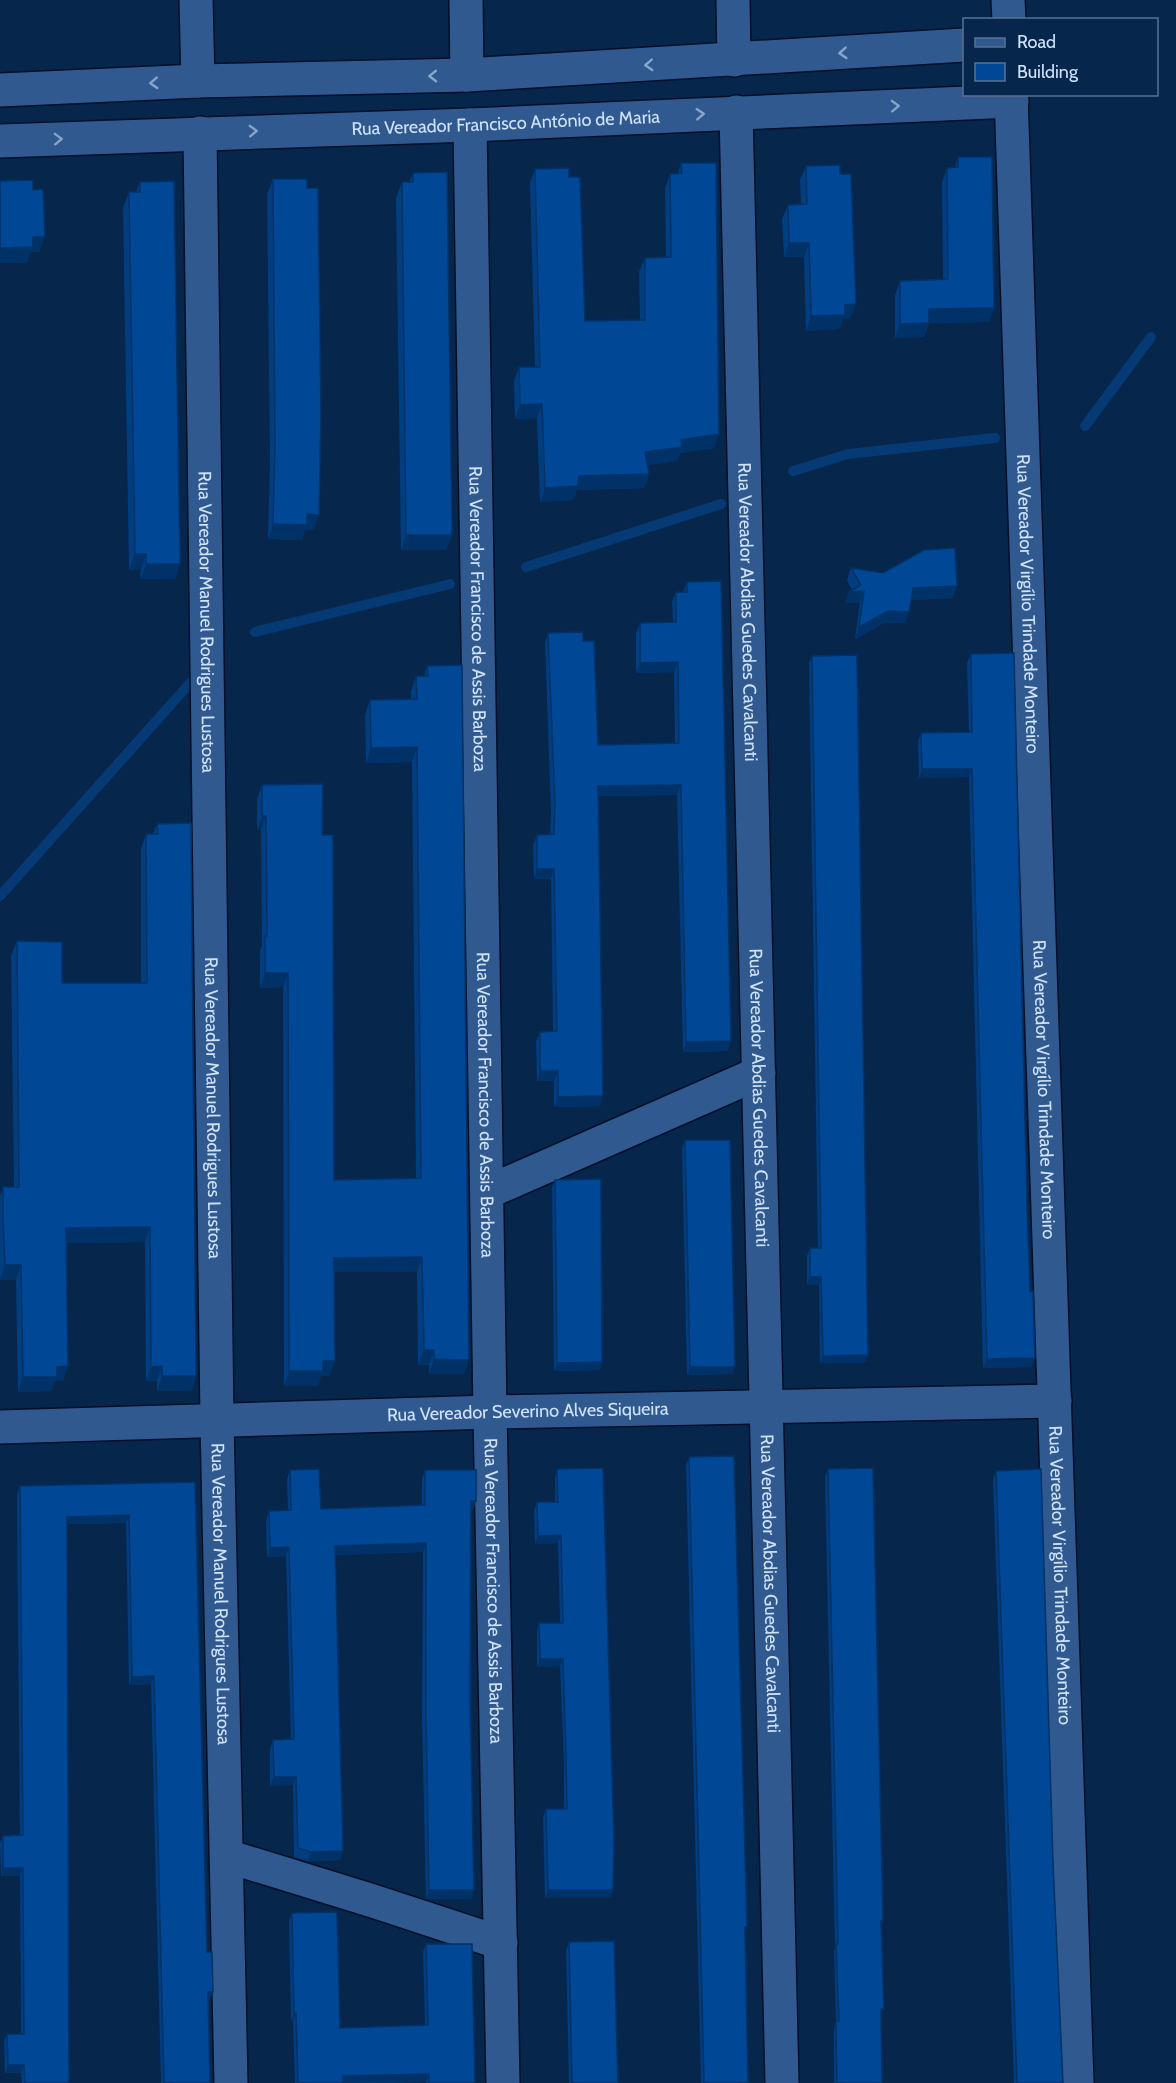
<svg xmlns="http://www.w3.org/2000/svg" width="1176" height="2083" viewBox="0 0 1176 2083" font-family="Cabin,sans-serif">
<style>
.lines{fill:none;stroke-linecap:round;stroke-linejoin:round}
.stream{stroke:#053a75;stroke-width:10}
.minor-casing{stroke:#000f29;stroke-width:36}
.minor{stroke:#305a8f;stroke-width:33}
.wall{fill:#003e80}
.shaded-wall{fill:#003268}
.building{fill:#004895;stroke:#003268;stroke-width:1.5}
.oneway{stroke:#88a5cb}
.labels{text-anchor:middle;stroke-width:5;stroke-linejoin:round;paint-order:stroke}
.street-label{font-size:18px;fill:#d0e3fc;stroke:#07264c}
</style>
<rect width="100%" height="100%" fill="#07264c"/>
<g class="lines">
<g class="stream">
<path d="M1085 426 1151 337"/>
<path d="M793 471 848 454 995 438"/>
<path d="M526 567 721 504"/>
<path d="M255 632 450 584"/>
<path d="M0 896 191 682"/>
</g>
<g class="minor-casing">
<g id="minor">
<path d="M196 0 198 81"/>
<path d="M466 0 467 75"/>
<path d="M733 0 734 60"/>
<path d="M1008 0 1009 20"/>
<path d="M0 90 198 81 467 75 964 45"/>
<path id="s1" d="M1011 94 1077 2083"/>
<path id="s2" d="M736 112 782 2083"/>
<path id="s3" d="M470 125 490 1412 503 2083"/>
<path id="s4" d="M200 133 217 1420 231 2083"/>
<path id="s5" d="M0 141 470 125 1012 101"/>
<path d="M488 1192 759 1073"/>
<path id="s6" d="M0 1427 490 1412 1055 1401"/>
<path d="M227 1856 373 1901 501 1943"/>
</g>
</g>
<use href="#minor" class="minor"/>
</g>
<g class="wall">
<path d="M958 157 989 322 929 323 924 337 895 338V295L900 281 943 280 942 182 947 168 955 167Z"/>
<path d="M681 163 714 448 680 453 677 461 647 465 649 474 644 488 577 490 573 500 540 502 537 418 515 419 514 381 519 367H535L530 183 535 169 569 177 585 321 640 320 639 272 645 258 666 257 665 188 670 174 678 173Z"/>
<path d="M806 166 850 319H843L839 329 806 331 804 257H784L782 219 788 205 801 204 800 180Z"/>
<path d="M413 173 452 535 446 550H401L396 198 402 182H409Z"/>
<path d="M273 179 319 515 313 530H305L302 540 268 539 270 462 267 194Z"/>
<path d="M140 182 175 579H140L141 569 129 570 123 208 129 192H136Z"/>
<path d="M851 568 953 598 911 600 905 623H884L855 639 860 603H845L852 590 847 580Z"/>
<path d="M687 582 728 1051 683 1052 677 795 598 796 600 1106 554 1107V1081H537L536 1042 540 1032 553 1031 551 879H534L533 845 537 835 550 834 551 813 545 643 548 633 583 641 598 745 675 743 674 672 636 673V633L640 623 673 622 672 602 676 592H683Z"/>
<path d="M971 654 1031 1367 983 1368 969 777 919 778 918 741 921 733 969 732 967 663Z"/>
<path d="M812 656 868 1355 865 1363H820L819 1285H807V1256L810 1248H818L809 663Z"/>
<path d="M427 666 464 1374H429V1365H418L417 1272H334L329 1376H321L318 1386H284L283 987 260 988V951L262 945 261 830H257V799L262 785 322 835 334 1180 416 1178 412 762 366 763 365 715 370 700H411V691L416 676H424Z"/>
<path d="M157 824 196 1376 191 1391H157V1381H146L145 1242 66 1243 63 1381H55L51 1391 18 1392 16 1280H0V1196L3 1187H14L11 956 17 941 62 983H141V849L146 834H153Z"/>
<path d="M685 1140 735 1367 732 1374 687 1375 682 1148Z"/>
<path d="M555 1180 600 1370 554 1371 552 1187Z"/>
<path d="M689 1457 745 1932 748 2083H701L686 1465Z"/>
<path d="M557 1469 611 1898H545L543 1817 546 1809H564V1763L560 1666 537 1667V1631L539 1623H560L558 1543 535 1544 534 1510 537 1502H555V1477Z"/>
<path d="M828 1469 883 1921 881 1926 882 2083H834V2029L836 2022 834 1952 835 1947 825 1477Z"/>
<path d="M290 1470 321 1509 422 1505V1479L425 1470 476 1501 473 1510H471V1899H426L422 1719 423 1552 335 1555 340 1860 308 1861 294 1857 293 1785 270 1786V1749L273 1740 291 1739 286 1556 267 1557 266 1520 269 1511 288 1510 287 1479Z"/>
<path d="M996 1471 1053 1862 1063 2083H1014L993 1479Z"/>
<path d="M195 1482 207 1952 210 2000H209L210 2083H161L151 1684 129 1685 126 1523 67 1524 69 2083H22L21 2073H5L4 2042 7 2034H21L20 1876H1L0 1843 3 1836 20 1835 17 1494 20 1486Z"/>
<path d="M292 1913 340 2028 425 2025 423 1952 426 1944 475 2083H426V2082L378 2083H295L293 2021H291L289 1921Z"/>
<path d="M569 1942 618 2083H569L566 1950Z"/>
</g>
<g class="shaded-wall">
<path d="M33 237H45L39 252H31L27 263H0V248Z"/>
<path d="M789 243H809L804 257H784Z"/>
<path d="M856 304 850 319H843L839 329 806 331 811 316 845 305Z"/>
<path d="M994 308 989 322 924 323 929 309Z"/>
<path d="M929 323 924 337 895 338 900 324Z"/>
<path d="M542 404 537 418 515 419 520 405Z"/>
<path d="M719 434 714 448 680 453 677 461 640 466 645 452 681 440Z"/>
<path d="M649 474 644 488 577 490 573 500 540 502 545 488 579 476Z"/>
<path d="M307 514 319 515 313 530H305L302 540 268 539 273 524Z"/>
<path d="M406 535H452L446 550H401Z"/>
<path d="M135 554H146L141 569 129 570Z"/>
<path d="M146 564H180L175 579H140Z"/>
<path d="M957 586 953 598 909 600 913 588Z"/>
<path d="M864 591 860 603H845L849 592Z"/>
<path d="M888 611 909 612 905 623H884L855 639 859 627Z"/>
<path d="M678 662 674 672 636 673 640 663Z"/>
<path d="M417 747 412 762 366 763 371 748Z"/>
<path d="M922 769H972L969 777 919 778Z"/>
<path d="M681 785 677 795 595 796 598 786Z"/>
<path d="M262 816H266L261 830H257Z"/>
<path d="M537 869H554L551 879H534Z"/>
<path d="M265 973H288L283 987 260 988Z"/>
<path d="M731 1041 728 1051 683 1052 686 1042Z"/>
<path d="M540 1071H558L554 1081H537Z"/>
<path d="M603 1096 600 1106 554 1107 558 1097Z"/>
<path d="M150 1227 145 1242 61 1243 66 1228Z"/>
<path d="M422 1257 417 1272H329L334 1258Z"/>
<path d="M5 1265H21L16 1280H0Z"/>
<path d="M810 1277H821L819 1285H807Z"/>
<path d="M424 1350H434L429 1365H418Z"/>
<path d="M868 1355 865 1363H820L823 1356Z"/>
<path d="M1035 1358 1031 1367 983 1368 987 1359Z"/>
<path d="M434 1359 469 1360 464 1374H429Z"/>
<path d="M323 1361H335L329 1376H321L318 1386H284L289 1371Z"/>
<path d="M602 1362 600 1370 554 1371 557 1363Z"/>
<path d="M68 1366 63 1381H55L51 1391 18 1392 23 1377 57 1367Z"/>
<path d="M162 1366 157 1381H146L151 1367Z"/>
<path d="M690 1367H735L732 1374 687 1375Z"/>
<path d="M162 1376H196L191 1391H157Z"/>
<path d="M471 1501H476L473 1510H468Z"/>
<path d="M129 1515 126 1523 64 1524 67 1517Z"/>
<path d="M561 1535 558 1543 535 1544 538 1536Z"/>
<path d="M426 1543 423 1552 331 1555 335 1546Z"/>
<path d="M289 1547 286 1556 267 1557 270 1548Z"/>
<path d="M540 1659H563L560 1666 537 1667Z"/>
<path d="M154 1676 151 1684 129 1685 132 1677Z"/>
<path d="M274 1777H296L293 1785 270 1786Z"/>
<path d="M343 1851 340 1860 308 1861 311 1852Z"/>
<path d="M3 1868H23L20 1876H1Z"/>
<path d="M429 1890H474L471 1899H426Z"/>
<path d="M548 1890H613L611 1898H545Z"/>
<path d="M208 1992H213L210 2000H206Z"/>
<path d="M294 2013H296L293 2021H291Z"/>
<path d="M8 2065H24L21 2073H5Z"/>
<path d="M429 2074 426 2082 340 2083 343 2076Z"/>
</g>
<g class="building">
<path d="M958 157H992L994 308 929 309V323L900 324V281L948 279 947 168 958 167Z"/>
<path d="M681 163H716L719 434 681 440 682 447 645 452 649 474 579 476 578 486 545 488 542 404 520 405 519 367H540L535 169 569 168V177H580L585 321 645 320V258L671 257 670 174 682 173Z"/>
<path d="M840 165V174H851L856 304 845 305V315L811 316 809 243H789L788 205 807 204 806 166Z"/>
<path d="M447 172 452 535H406L402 182H413V173Z"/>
<path d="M273 179H307V188H318L321 415 319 515 307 514V525L273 524 275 447Z"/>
<path d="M33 180V190L43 189 45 237H33V247L0 248V181Z"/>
<path d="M174 181 180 564H146V554H135L129 192H140V182Z"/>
<path d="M955 548 957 586 913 588 909 612 888 611 859 627 864 591 849 592 861 585 851 568 883 573 924 550Z"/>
<path d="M721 581 731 1041 686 1042 681 785 598 786 603 1096 558 1097V1071H540V1032L557 1031 554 869H537V835L554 834 555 803 548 633 583 632V641H594L598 745 679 743 678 662 640 663V623L676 622V592H687V582Z"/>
<path d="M1014 653 1027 1209 1030 1292 1033 1291 1035 1358 987 1359 972 769H922L921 733 972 732 971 654Z"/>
<path d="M857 655 868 1355 823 1356 821 1277H810V1248H821L812 656Z"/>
<path d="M462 665 469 1360 434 1359V1350H424L422 1257 334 1258 335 1361H323V1371H289L288 973H265V936H267L266 816H262V785L323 784 322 835H333L334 1180 421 1178 417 747 371 748 370 700 417 699 416 676H428L427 666Z"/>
<path d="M191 823 196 1376H162V1366L151 1367 150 1227 66 1228 68 1366 57 1367V1377H23L21 1265H5L3 1218V1187H19L17 941 62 942V983H147L146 834H158L157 824Z"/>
<path d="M685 1140H730L735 1367H690Z"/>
<path d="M601 1179 602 1362 557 1363 555 1180Z"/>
<path d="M734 1456 747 1927H745L748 2083H704L689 1457Z"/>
<path d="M603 1468 614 1842 613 1890H548L546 1809H567L566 1755 563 1659H540L539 1623H563L561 1535 538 1536 537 1502H558L557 1469Z"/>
<path d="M873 1468 883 1921H881L884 2009H881L882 2083H837L836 2021H839L836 1944H838L828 1469Z"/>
<path d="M319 1469 321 1509 425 1505V1470H476V1501H471L470 1696 474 1890H429L426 1710V1543L335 1546 343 1851 311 1852 298 1848 296 1777H274L273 1740 294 1739 289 1547 270 1548 269 1511 291 1510 290 1470Z"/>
<path d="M1041 1469 1053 1862 1063 2083H1017L996 1471Z"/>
<path d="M195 1482 207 1952H212L213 1992H208L210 2083H164L154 1676 132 1677 129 1515 67 1517 69 2083H25L24 2065H8L7 2034H24L23 1868H3V1836L23 1835 20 1486Z"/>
<path d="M337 1912 340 2028 428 2025 426 1944H472L475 2083H429V2074L343 2076V2083H298L296 2013H294L292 1913Z"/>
<path d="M614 1941 618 2083H572L569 1942Z"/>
</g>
<defs><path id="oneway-chevron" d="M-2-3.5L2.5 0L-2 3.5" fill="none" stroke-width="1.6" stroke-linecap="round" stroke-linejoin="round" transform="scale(1.5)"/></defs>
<g class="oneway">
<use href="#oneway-chevron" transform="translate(843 53) rotate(176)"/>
<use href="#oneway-chevron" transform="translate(649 65) rotate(177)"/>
<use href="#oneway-chevron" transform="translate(433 76) rotate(179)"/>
<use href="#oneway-chevron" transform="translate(154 83) rotate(177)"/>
<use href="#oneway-chevron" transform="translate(895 106) rotate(-2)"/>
<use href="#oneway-chevron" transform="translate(700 114) rotate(-3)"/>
<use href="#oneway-chevron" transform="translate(253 131) rotate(-2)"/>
<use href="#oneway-chevron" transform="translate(58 139) rotate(-2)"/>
</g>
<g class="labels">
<g class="street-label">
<text dy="6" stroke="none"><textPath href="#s5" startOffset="506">Rua Vereador Francisco António de Maria</textPath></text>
<text dy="6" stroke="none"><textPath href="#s1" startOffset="510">Rua Vereador Virgílio Trindade Monteiro</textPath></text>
<text dy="6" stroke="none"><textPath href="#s2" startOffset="500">Rua Vereador Abdias Guedes Cavalcanti</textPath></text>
<text dy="6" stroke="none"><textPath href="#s3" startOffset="494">Rua Vereador Francisco de Assis Barboza</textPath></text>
<text dy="6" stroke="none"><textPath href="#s4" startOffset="489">Rua Vereador Manuel Rodrigues Lustosa</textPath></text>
<text dy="6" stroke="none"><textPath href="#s1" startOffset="996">Rua Vereador Virgílio Trindade Monteiro</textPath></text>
<text dy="6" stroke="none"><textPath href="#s2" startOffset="986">Rua Vereador Abdias Guedes Cavalcanti</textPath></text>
<text dy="6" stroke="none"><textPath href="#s3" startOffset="980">Rua Vereador Francisco de Assis Barboza</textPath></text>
<text dy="6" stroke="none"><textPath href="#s4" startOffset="975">Rua Vereador Manuel Rodrigues Lustosa</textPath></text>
<text dy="6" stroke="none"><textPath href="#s6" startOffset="528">Rua Vereador Severino Alves Siqueira</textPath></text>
<text dy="6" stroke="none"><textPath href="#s1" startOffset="1482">Rua Vereador Virgílio Trindade Monteiro</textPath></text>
<text dy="6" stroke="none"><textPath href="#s2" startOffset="1472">Rua Vereador Abdias Guedes Cavalcanti</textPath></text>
<text dy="6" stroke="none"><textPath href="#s3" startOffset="1466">Rua Vereador Francisco de Assis Barboza</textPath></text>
<text dy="6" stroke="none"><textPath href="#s4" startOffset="1461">Rua Vereador Manuel Rodrigues Lustosa</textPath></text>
</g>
</g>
<rect x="963" y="18" width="195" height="78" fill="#07264c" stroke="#577292" stroke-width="1.5"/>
<rect x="975" y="38" width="30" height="9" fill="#305a8f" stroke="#577292" stroke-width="1.5"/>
<text x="1017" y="48" font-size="18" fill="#d0e3fc">Road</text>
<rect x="975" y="63" width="30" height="18" fill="#004895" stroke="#577292" stroke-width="1.5"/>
<text x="1017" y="78" font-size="18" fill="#d0e3fc">Building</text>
</svg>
